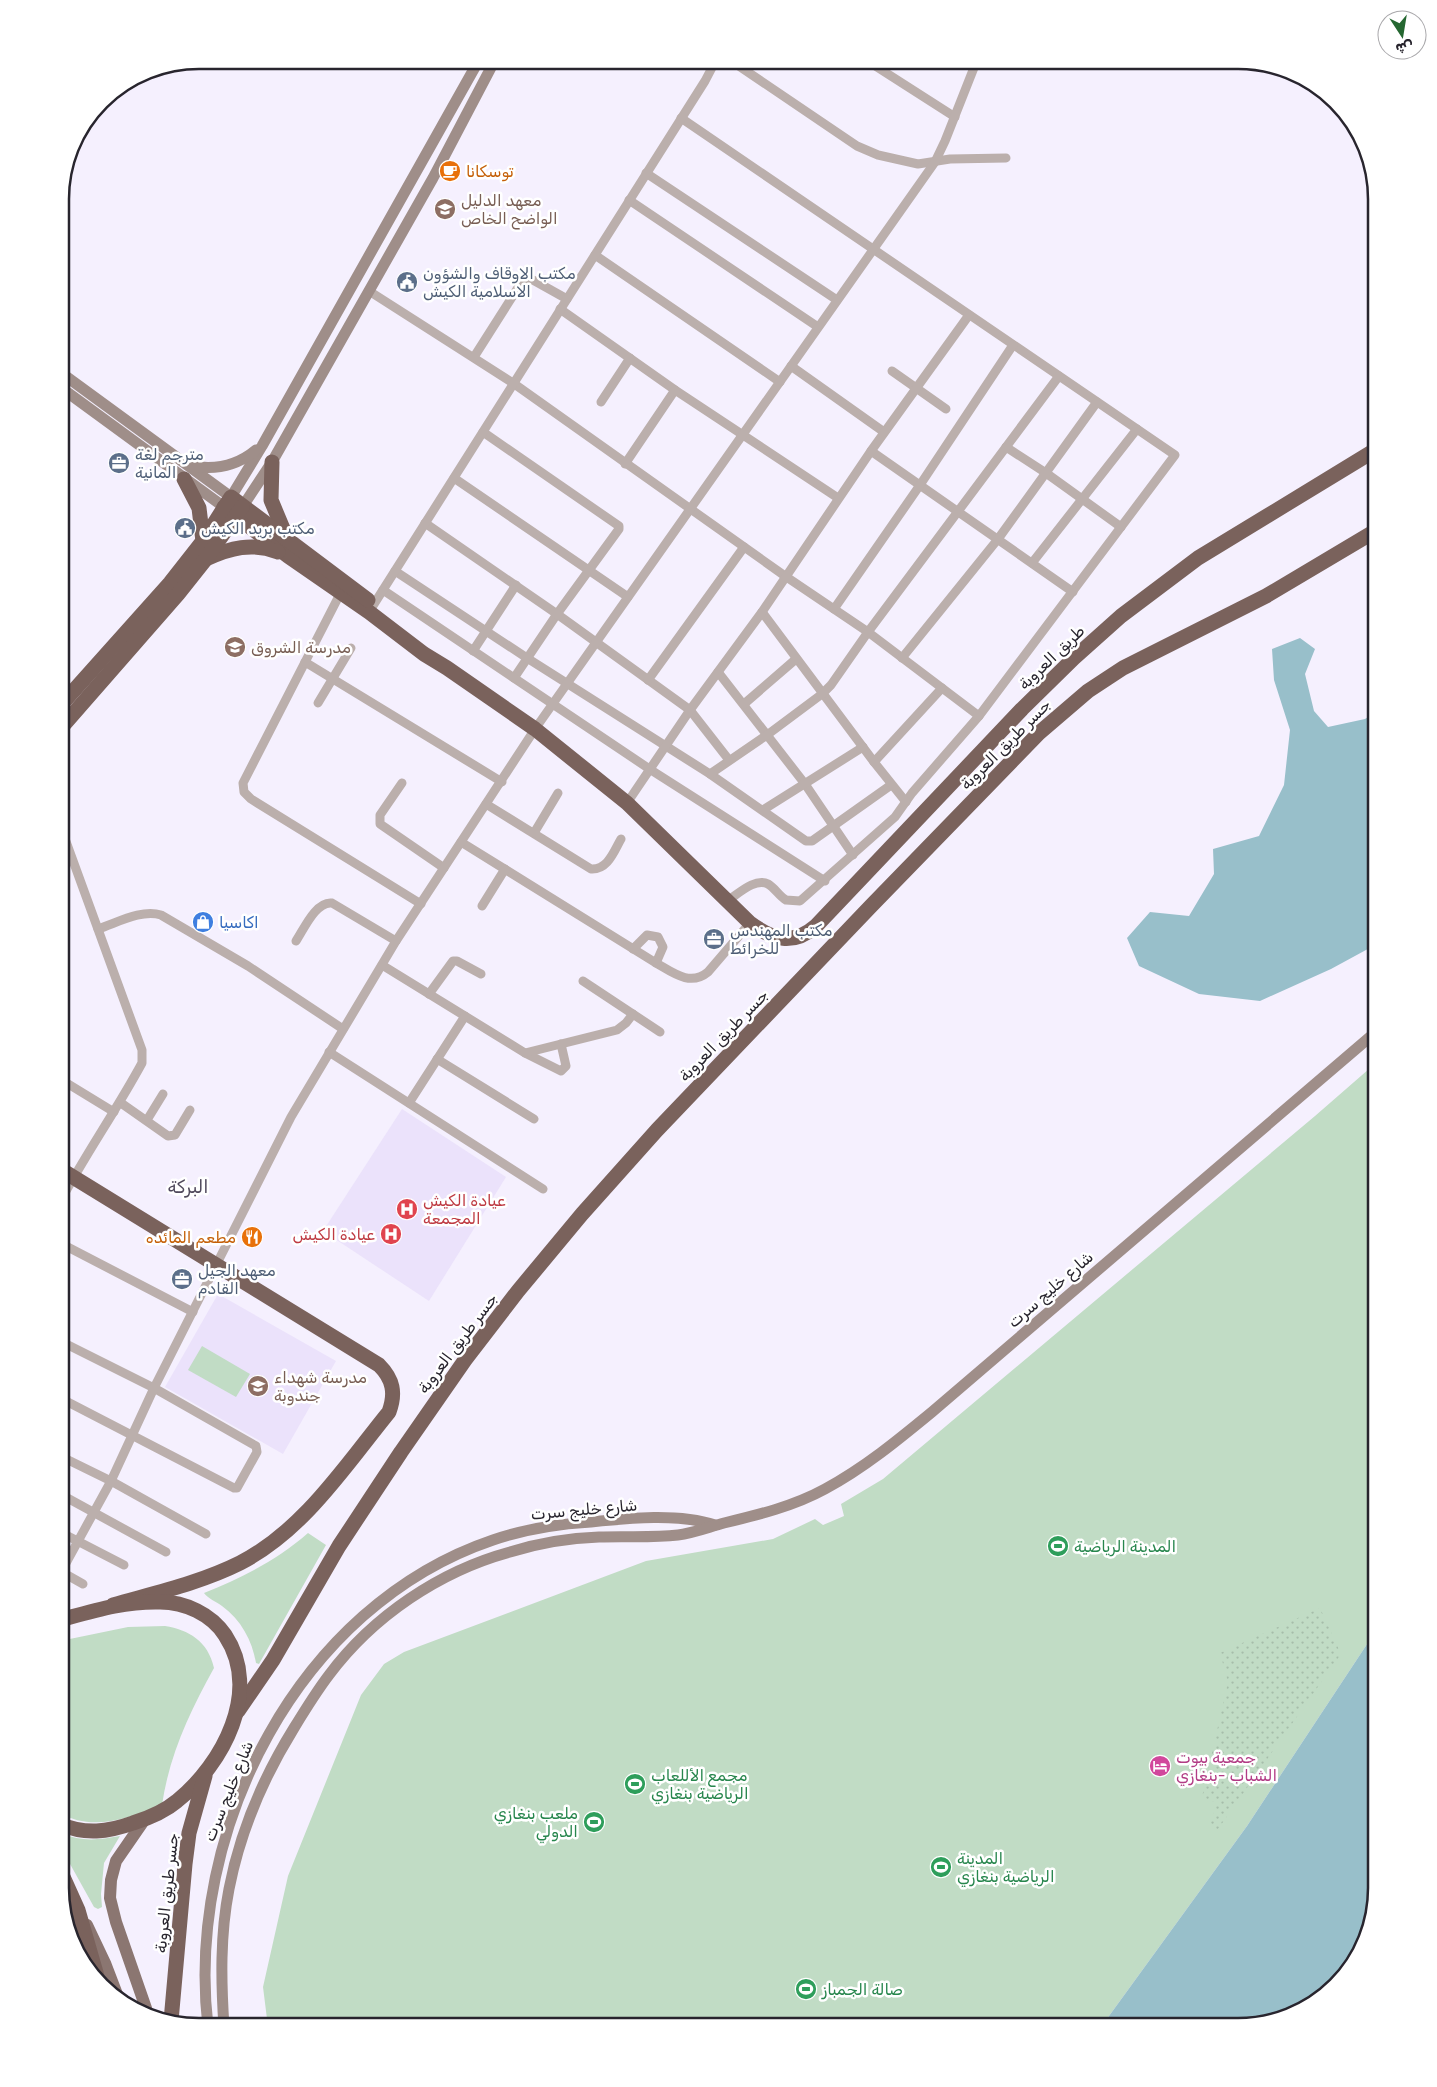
<svg xmlns="http://www.w3.org/2000/svg" width="1437" height="2087" viewBox="0 0 1437 2087" font-family="Rubik,Vazirmatn,sans-serif">
<style>
.built{fill:#ebe2fb}
.grass{fill:#c1dcc5}
.park{fill:url(#park-dots)}
.water{fill:#98bfca}
.lines{fill:none;stroke-linecap:round;stroke-linejoin:round}
.street{stroke:#bbafac;stroke-width:9}
.secondary{stroke:#9f8e89;stroke-width:11}
.primary{stroke:#8b7671;stroke-width:12}
.highway{stroke:#7a625c;stroke-width:15}
.labels{text-anchor:middle;stroke-width:5;stroke-linejoin:round;paint-order:stroke}
.food-label{font-size:16px;fill:#c56008;stroke:#fff;text-anchor:start}
.education-label{font-size:16px;fill:#785e54;stroke:#fff;text-anchor:start}
.service-label{font-size:16px;fill:#4e5e75;stroke:#fff;text-anchor:start}
.street-label{font-size:16px;fill:#28252e;stroke:#fff}
.shop-label{font-size:16px;fill:#366cbe;stroke:#fff;text-anchor:start}
.health-label{font-size:16px;fill:#be3a42;stroke:#fff;text-anchor:start}
.leisure-label{font-size:16px;fill:#27864d;stroke:#fff;text-anchor:start}
.hotel-label{font-size:16px;fill:#b23c85;stroke:#fff;text-anchor:start}
.neighbourhood-label{font-size:18px;fill:#50495c;stroke:#fff}
.rim{fill:none;stroke:#28252e;stroke-width:2.5}
</style>
<defs>
<pattern id="park-dots" width="8" height="8" patternUnits="userSpaceOnUse" patternTransform="scale(1.25)"><rect width="8" height="8" fill="#c1dcc5"/><path d="M2 2h.1M6 6h.1" fill="none" stroke="#a6bdaa" stroke-width="1.8" stroke-linecap="round"/></pattern>
</defs>
<rect width="100%" height="100%" fill="#f5f0fe"/>
<g class="built">
<path d="M402 1109 506 1177 429 1301 323 1231Z"/>
<path d="M218 1294 336 1361 283 1454 165 1387Z"/>
</g>
<g class="grass">
<path d="M1377 1062V1629L1247 1826 1101 2027H268L263 1987 288 1876 361 1695 384 1664 404 1652 646 1561 773 1539 815 1519 823 1525 844 1516 841 1504 883 1479 1315 1116Z"/>
<path d="M202 1346 250 1374 236 1397 188 1370Z"/>
<path d="M308 1533 326 1545 259 1664 256 1663C252 1640 241 1620 222 1606 217 1602 207 1598 204 1593 242 1578 277 1560 308 1533Z"/>
<path d="M165 1626C189 1630 208 1641 214 1668 190 1711 169 1756 162 1805 130 1818 92 1832 60 1813V1641L128 1627Z"/>
<path d="M60 1833C83 1842 97 1840 120 1836L104 1863 101 1894 102 1907 98 1909 94 1907 60 1846Z"/>
</g>
<path class="park" d="M1320 1608 1341 1654 1216 1832 1209 1828 1217 1803 1202 1797 1228 1682 1220 1653Z"/>
<g class="water">
<path d="M1300 638 1315 649 1305 674 1314 711 1328 727 1365 719 1377 711V944L1331 969 1260 1001 1199 994 1139 966 1127 938 1150 912 1189 916 1214 874 1213 849 1259 836 1284 785 1290 730 1274 680 1272 649Z"/>
<path d="M1377 1629V1889L1358 1958 1307 2009 1238 2027H1101L1247 1826Z"/>
</g>
<g class="lines">
<g class="street">
<path d="M730 60 857 146 878 155 918 164 950 159 1006 158"/>
<path d="M866 60 955 117"/>
<path d="M681 118 1175 455 979 716 912 793 895 817 800 901 786 900C779 896 775 888 768 884 755 877 737 895 727 901"/>
<path d="M646 173 837 300"/>
<path d="M629 200 818 327"/>
<path d="M595 255 780 382"/>
<path d="M369 291 513 383 785 576 868 632 979 716"/>
<path d="M560 309 675 390 838 498"/>
<path d="M474 357 521 283 533 280 567 299"/>
<path d="M791 366 884 432"/>
<path d="M892 371 946 409"/>
<path d="M601 402 630 358"/>
<path d="M483 432 619 526V529L557 614 514 678"/>
<path d="M1006 447 1046 473 1121 527"/>
<path d="M871 451 1073 592"/>
<path d="M625 464 675 390"/>
<path d="M454 478 628 597"/>
<path d="M425 523 557 614 690 710 729 760"/>
<path d="M1032 563 1137 429"/>
<path d="M395 571 527 658 710 774 806 841H812L891 785"/>
<path d="M383 590 651 770 825 881"/>
<path d="M341 592 243 783 244 792 251 799 421 904"/>
<path d="M834 609 920 485 1013 345"/>
<path d="M369 612 705 81 716 60"/>
<path d="M762 612 874 762 906 802"/>
<path d="M473 651 516 585"/>
<path d="M902 658 998 539 1097 402"/>
<path d="M305 662 502 782"/>
<path d="M718 672 805 784 853 855"/>
<path d="M648 680 744 547"/>
<path d="M318 703 351 648"/>
<path d="M744 704 796 659"/>
<path d="M874 762 942 688"/>
<path d="M710 774 767 735 822 694 831 685 868 632 1059 376"/>
<path d="M402 783 380 815V824L444 868"/>
<path d="M627 803 690 710 762 612 871 451 969 315"/>
<path d="M486 804 591 869C608 870 614 851 621 839"/>
<path d="M763 810 863 747"/>
<path d="M534 833 558 793"/>
<path d="M461 842 656 963C672 972 690 987 708 972L750 923"/>
<path d="M482 906 505 869"/>
<path d="M98 929C117 923 141 909 161 915L248 966 343 1029"/>
<path d="M296 941C304 929 316 901 332 903L396 941"/>
<path d="M633 949 647 935 658 937 663 947 656 963"/>
<path d="M382 965 525 1053 561 1071 566 1066 561 1044"/>
<path d="M583 981 660 1032"/>
<path d="M429 994 453 961H457L481 974"/>
<path d="M329 1052 543 1189"/>
<path d="M525 1053 617 1030 626 1023 633 1014"/>
<path d="M437 1059 534 1119"/>
<path d="M60 1079 114 1112"/>
<path d="M121 1103 168 1136 175 1135 190 1110"/>
<path d="M409 1103 465 1016"/>
<path d="M147 1120 163 1094"/>
<path d="M60 1202C85 1155 116 1111 142 1063V1050L60 825"/>
<path d="M60 1243 193 1312"/>
<path d="M60 1398 234 1488H237L257 1452 256 1446 154 1388 60 1341"/>
<path d="M60 1456 111 1481 206 1534"/>
<path d="M60 1494 166 1552"/>
<path d="M60 1532 124 1565"/>
<path d="M60 1571 83 1584"/>
<path d="M60 1574 111 1481 154 1388 291 1117 396 941 535 729 935 162 945 141 977 60"/>
</g>
<g class="secondary">
<path d="M60 372 231 497 262 446 479 60"/>
<path d="M60 387 224 507"/>
<path d="M192 466C215 470 237 466 256 450"/>
<path d="M243 506 272 462 433 178 495 60"/>
<path d="M208 2027C185 1830 298 1606 493 1540 525 1529 557 1524 591 1522 629 1518 679 1513 715 1525"/>
<path d="M224 2027C221 1981 220 1935 229 1889 240 1832 263 1778 294 1728 305 1710 316 1692 329 1675 373 1616 440 1571 510 1552 539 1543 569 1538 599 1537 625 1536 652 1538 678 1535 694 1533 709 1527 724 1523 758 1515 794 1506 825 1489 864 1468 898 1440 932 1412L1377 1031"/>
</g>
<g class="primary">
<path d="M145 1819 116 1861 111 1880 110 1898 116 1922 148 2014"/>
<path d="M87 1925 105 1963 118 1997"/>
</g>
<g class="highway">
<path d="M272 462 271 500 286 536"/>
<path d="M184 479 199 508 203 541"/>
<path d="M224 507 288 556 369 612 424 654 447 668 535 729 627 803 750 923C773 940 793 946 816 926L1022 709 1074 658 1121 616 1198 558 1377 449"/>
<path d="M206 559C230 548 252 542 278 552"/>
<path d="M60 706 170 583 203 541 231 497 368 600"/>
<path d="M60 729 178 594 205 560 242 507"/>
<path d="M60 1169 379 1365C393 1379 396 1393 389 1412 345 1466 304 1530 240 1563 200 1583 155 1593 113 1605"/>
<path d="M238 1711 273 1660 339 1546 401 1452 465 1360 518 1291 582 1214 657 1130 871 906 1039 733 1088 691 1123 668 1266 596 1377 530"/>
<path d="M60 1824C85 1835 108 1832 133 1823 149 1818 164 1812 177 1801 223 1764 262 1691 225 1635 211 1614 185 1602 160 1602 125 1601 93 1611 60 1620"/>
<path d="M60 1870 78 1910 97 1976"/>
<path d="M171 2021 185 1864 189 1833 205 1776"/>
</g>
</g>
<defs>
<g id="cafe-disc" transform="scale(1.125)"><circle r="9.5" fill="#e8710a" stroke="#fff"/><path d="M-5.5-4.5H6V0H3Q3 3.5 0 3.5H-2.5Q-5.5 3.5-5.5 0ZM3-3.2v2h1.7v-2ZM-6 4.5H4V6H-6Z" fill="#fff"/></g>
<g id="school-disc" transform="scale(1.125)"><circle r="9.5" fill="#8d6e63" stroke="#fff"/><path d="M0-5L7-2L0 1L-7-2ZM-4 1L0 2.5L4 1V4Q0 6-4 4Z" fill="#fff"/></g>
<g id="civic-disc" transform="scale(1.125)"><circle r="9.5" fill="#5c6f8a" stroke="#fff"/><path d="M-.6-6.5H3V-4.5H.6V-3L4-1V1h2V6H-6V1h2V-1L-.6-3ZM-1.2 2.5V6h2.4V2.5Z" fill="#fff"/></g>
<g id="office-disc" transform="scale(1.125)"><circle r="9.5" fill="#5c6f8a" stroke="#fff"/><path d="M-6-3h4V-5.5h4V-3h4V5H-6ZM-1-4.5V-3h2v-1.5ZM-6 0V1H6V0Z" fill="#fff"/></g>
<g id="shop-disc" transform="scale(1.125)"><circle r="9.5" fill="#3f7fe0" stroke="#fff"/><path d="M-5-2.5h2.3a2.7 3.5 0 0 1 5.4 0H5L5.5 6h-11ZM-1.5-2.5h3a1.5 2.3 0 0 0-3 0Z" fill="#fff"/></g>
<g id="hospital-disc" transform="scale(1.125)"><circle r="9.5" fill="#e0444e" stroke="#fff"/><path d="M-5-5h3v3.5h4V-5h3V5h-3V1.5h-4V5h-3Z" fill="#fff"/></g>
<g id="restaurant-disc" transform="scale(1.125)"><circle r="9.5" fill="#e8710a" stroke="#fff"/><path d="M-5-6h1v4h1v-4h1v4h1v-4h1v5L-1.5 .5V6h-2V.5L-5-1ZM5-6V6H3V1.5H1.5Q1.5-4 5-6Z" fill="#fff"/></g>
<g id="stadium-disc" transform="scale(1.125)"><circle r="9.5" fill="#2e9e5b" stroke="#fff"/><path d="M0-5a6.5 5 0 1 0 0 10a6.5 5 0 1 0 0-10ZM-3.5-1.8h7v3.6h-7Z" fill="#fff"/></g>
<g id="hotel-disc" transform="scale(1.125)"><circle r="9.5" fill="#d1479c" stroke="#fff"/><path d="M-6-4.5h1.5V1H6V5H4.5V3h-9V5H-6ZM-4 0a1.8 1.8 0 1 1 3.6 0ZM.5 0V-2.5h3Q6-2.5 6 0Z" fill="#fff"/></g>
</defs>
<g fill-rule="evenodd">
<use href="#cafe-disc" x="450" y="171"/>
<use href="#school-disc" x="445" y="209"/>
<use href="#civic-disc" x="407" y="282"/>
<use href="#office-disc" x="119" y="463"/>
<use href="#civic-disc" x="185" y="528"/>
<use href="#school-disc" x="235" y="647"/>
<use href="#shop-disc" x="203" y="922"/>
<use href="#office-disc" x="714" y="939"/>
<use href="#hospital-disc" x="407" y="1209"/>
<use href="#hospital-disc" x="391" y="1234"/>
<use href="#restaurant-disc" x="252" y="1237"/>
<use href="#office-disc" x="182" y="1279"/>
<use href="#school-disc" x="258" y="1386"/>
<use href="#stadium-disc" x="1058" y="1546"/>
<use href="#hotel-disc" x="1160" y="1766"/>
<use href="#stadium-disc" x="635" y="1784"/>
<use href="#stadium-disc" x="594" y="1822"/>
<use href="#stadium-disc" x="941" y="1867"/>
<use href="#stadium-disc" x="806" y="1989"/>
</g>
<g class="labels">
<g class="food-label">
<text x="466" y="177">توسكانا</text>
<text x="236" y="1243" text-anchor="end">مطعم المائده</text>
</g>
<g class="education-label">
<text x="461" y="206">معهد الدليل<tspan x="461" dy="18">الواضح الخاص</tspan></text>
<text x="251" y="653">مدرسة الشروق</text>
<text x="274" y="1383">مدرسة شهداء<tspan x="274" dy="18">جندوبة</tspan></text>
</g>
<g class="service-label">
<text x="423" y="279">مكتب الاوقاف والشؤون<tspan x="423" dy="18">الاسلامية الكيش</tspan></text>
<text x="135" y="460">مترجم لغة<tspan x="135" dy="18">المانية</tspan></text>
<text x="201" y="534">مكتب بريد الكيش</text>
<text x="730" y="936">مكتب المهندس<tspan x="730" dy="18">للخرائط</tspan></text>
<text x="198" y="1276">معهد الجيل<tspan x="198" dy="18">القادم</tspan></text>
</g>
<g class="street-label">
<text transform="translate(1051 657) rotate(-44)" y="6">طريق العروبة</text>
<text transform="translate(1005 744) rotate(-45)" y="6">جسر طريق العروبة</text>
<text transform="translate(723 1035) rotate(-46)" y="6">جسر طريق العروبة</text>
<text transform="translate(1050 1289) rotate(-41)" y="6">شارع خليج سرت</text>
<text transform="translate(457 1343) rotate(-53)" y="6">جسر طريق العروبة</text>
<text transform="translate(584 1509) rotate(-5)" y="6">شارع خليج سرت</text>
<text transform="translate(228 1791) rotate(-68)" y="6">شارع خليج سرت</text>
<text transform="translate(166 1893) rotate(-84)" y="6">جسر طريق العروبة</text>
</g>
<g class="shop-label">
<text x="219" y="928">اكاسيا</text>
</g>
<g class="health-label">
<text x="423" y="1206">عيادة الكيش<tspan x="423" dy="18">المجمعة</tspan></text>
<text x="375" y="1240" text-anchor="end">عيادة الكيش</text>
</g>
<g class="leisure-label">
<text x="1074" y="1552">المدينة الرياضية</text>
<text x="651" y="1781">مجمع الأللعاب<tspan x="651" dy="18">الرياضية بنغازي</tspan></text>
<text x="578" y="1819" text-anchor="end">ملعب بنغازي<tspan x="578" dy="18">الدولي</tspan></text>
<text x="957" y="1864">المدينة<tspan x="957" dy="18">الرياضية بنغازي</tspan></text>
<text x="822" y="1995">صالة الجمباز</text>
</g>
<g class="hotel-label">
<text x="1176" y="1763">جمعية بيوت<tspan x="1176" dy="18">الشباب -بنغازي</tspan></text>
</g>
<g class="neighbourhood-label">
<text x="188" y="1193">البركة</text>
</g>
</g>
<path d="M0 0H1437V2087H0ZM199 69H1238A130 130 0 0 1 1368 199V1888A130 130 0 0 1 1238 2018H199A130 130 0 0 1 69 1888V199A130 130 0 0 1 199 69Z" fill="#fff" fill-rule="evenodd"/>
<path class="rim" d="M199 69H1238A130 130 0 0 1 1368 199V1888A130 130 0 0 1 1238 2018H199A130 130 0 0 1 69 1888V199A130 130 0 0 1 199 69Z"/>
<g transform="translate(1402 35) rotate(168)"><circle r="24" fill="#ffffff" stroke="#a9a8ab"/>
<path d="M0-4L9 19L0 12L-9 19Z" fill="#256731"/>
<text y="-8" font-size="14" font-weight="bold" text-anchor="middle" fill="#28252e">ش</text>
</g>
</svg>
